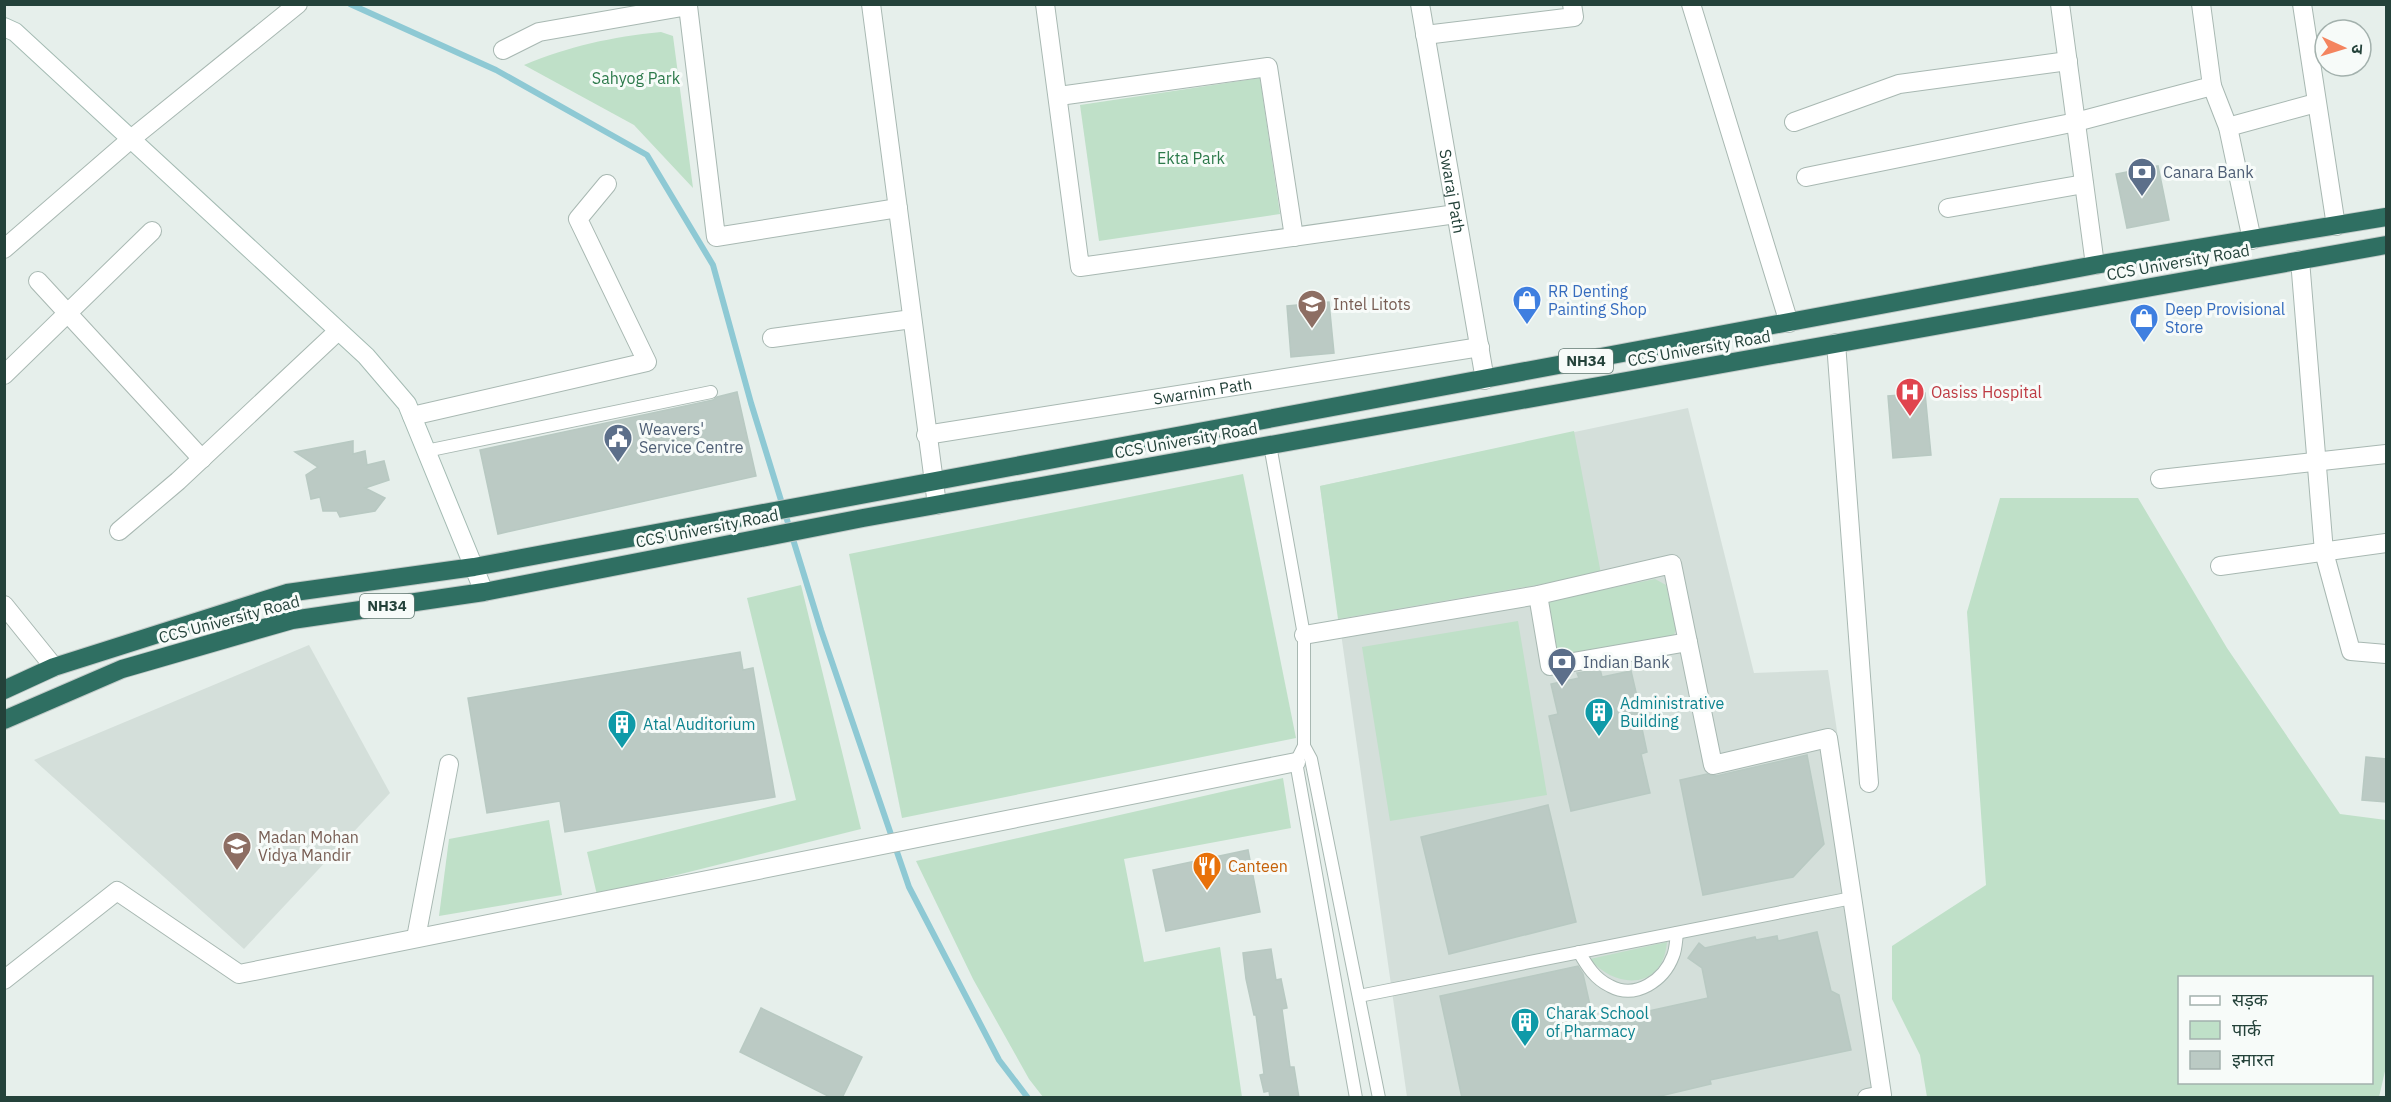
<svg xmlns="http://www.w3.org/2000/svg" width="2391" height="1102" viewBox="0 0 2391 1102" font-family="'IBM Plex Sans','Noto Sans Devanagari',sans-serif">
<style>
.built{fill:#d4dfda}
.green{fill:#bfe0c8;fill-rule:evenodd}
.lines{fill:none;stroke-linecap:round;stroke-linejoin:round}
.stream{stroke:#8ec9d4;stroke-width:6}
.building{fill:#bbcac4;stroke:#b8c9c2;stroke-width:1.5}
.lane-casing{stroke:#a8b8b2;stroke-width:14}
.street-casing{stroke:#a8b8b2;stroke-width:20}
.secondary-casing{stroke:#a4bbb3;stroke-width:20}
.highway-casing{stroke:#c2cac8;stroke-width:20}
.lane{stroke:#fff;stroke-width:12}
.street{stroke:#fff;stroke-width:18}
.secondary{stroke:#fff;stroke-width:18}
.highway{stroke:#2f6f62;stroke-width:18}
.labels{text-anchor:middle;stroke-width:6;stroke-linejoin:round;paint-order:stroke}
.shield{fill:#f7fbf9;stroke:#637a73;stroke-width:1.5}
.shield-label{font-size:15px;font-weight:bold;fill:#24423a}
.park-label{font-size:16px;fill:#2d7a4b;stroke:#f7fbf9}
.service-label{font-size:16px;fill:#4e5e75;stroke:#f7fbf9;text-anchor:start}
.street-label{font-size:16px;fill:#24423a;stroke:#f7fbf9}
.shop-label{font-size:16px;fill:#366cbe;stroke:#f7fbf9;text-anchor:start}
.education-label{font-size:16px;fill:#785e54;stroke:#f7fbf9;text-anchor:start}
.health-label{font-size:16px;fill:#be3a42;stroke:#f7fbf9;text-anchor:start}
.culture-label{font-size:16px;fill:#0d838f;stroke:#f7fbf9;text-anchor:start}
.food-label{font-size:16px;fill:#c56008;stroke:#f7fbf9;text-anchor:start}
</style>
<rect width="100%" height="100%" fill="#e6efeb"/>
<g class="built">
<path d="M1688 408 1754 673 1828 670 1891 1097H1407L1320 486Z"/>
<path d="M309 645 390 793 244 949 34 760Z"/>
</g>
<g class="green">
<path d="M661 32 673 36 693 188 634 125 524 65C570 46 611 37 661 32Z"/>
<path d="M1260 78 1280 214 1099 241 1080 105Z"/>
<path d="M1574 431 1601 574 1338 619 1320 486Z"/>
<path d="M1243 474 1296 738 902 818 849 554Z"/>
<path d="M2000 498H2138L2227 648 2340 814 2386 820V1067L2379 1097H1927L1920 1055 1892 999V946L1986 885 1967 612ZM2180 978H2372V1082H2180Z"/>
<path d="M1655 579 1666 585 1676 630 1673 637 1669 640 1561 655 1556 651 1544 602Z"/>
<path d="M801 585 861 829 597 895 587 852 796 800 747 598Z"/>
<path d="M1518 621 1547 795 1390 821 1362 647Z"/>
<path d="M1283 778 1291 828 1124 859 1144 962 1220 947 1242 1097H1043L1029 1079 973 979 916 861Z"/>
<path d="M549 820 562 895 439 916 449 839Z"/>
<path d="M1667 942C1663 990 1616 990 1590 959Z"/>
</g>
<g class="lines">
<path class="stream" d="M350 4 496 70 647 155 713 265 751 403 821 630 909 887 999 1060 1028 1098"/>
</g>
<g class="building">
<path d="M2158 166 2169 220 2127 228 2116 174Z"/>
<path d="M1329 302 1334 353 1291 357 1287 306Z"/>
<path d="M737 392 756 476 498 534 480 450 713 400 717 397Z"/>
<path d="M1925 393 1931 455 1893 458 1888 396Z"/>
<path d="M353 441V454L365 451 367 465 384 461 389 480 365 488 385 498 375 511 340 517 337 511H323L320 497 311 499 306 475 318 467 295 452Z"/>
<path d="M740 652 743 670 753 668 775 797 565 832 560 801 487 813 468 698Z"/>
<path d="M1600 669 1602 677 1631 671 1639 705 1646 704 1650 722 1641 724 1647 752 1641 754 1650 793 1571 811 1549 716 1558 714 1551 684 1579 678 1577 673Z"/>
<path d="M1807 755 1824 844 1793 877 1703 895 1680 780 1707 774 1716 776Z"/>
<path d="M2366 757 2386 759V802L2362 800Z"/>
<path d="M1548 805 1576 922 1449 954 1421 837Z"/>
<path d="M1248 850 1260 912 1166 931 1153 870Z"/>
<path d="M1817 932 1831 991 1839 995 1851 1050 1710 1080 1711 1084 1652 1098H1462L1440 996 1578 966 1583 974 1594 1023 1708 998 1702 968 1688 958 1699 943 1705 948 1755 937 1756 940 1777 936 1778 941Z"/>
<path d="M1271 949 1276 980 1281 979 1287 1008 1282 1009 1290 1067H1294L1299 1098H1270L1269 1091 1264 1092 1260 1075 1264 1074 1256 1015H1254L1246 979 1243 953Z"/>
<path d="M761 1008 862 1057 842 1098H832L740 1052Z"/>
</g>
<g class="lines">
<g class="lane-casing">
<g id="lane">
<path d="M1270 445 1304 635V746L1296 762 1356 1098"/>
<path d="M426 451 711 392"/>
<path d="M1304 746 1311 759 1379 1098"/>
<path d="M1579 952C1587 966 1595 979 1610 986 1636 1000 1664 980 1673 956 1676 949 1676 940 1677 933"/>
<path d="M1359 996 1852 898"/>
</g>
</g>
<g class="street-casing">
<g id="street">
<path d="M871 4 937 505"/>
<path d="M1045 4 1080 267 1456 214"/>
<path id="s1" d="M1420 4 1485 380"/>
<path d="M1691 4 1789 323"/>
<path d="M2060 4 2095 265"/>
<path d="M2302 4 2336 226"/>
<path d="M1425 35 1574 17 1572 4"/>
<path d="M503 50 539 32 688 6 716 237 898 208"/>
<path d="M2212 86 2228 127 2252 240"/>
<path d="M1059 96 1268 67 1294 237"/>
<path d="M1794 122 1899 84 2068 61"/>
<path d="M2228 127 2316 103"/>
<path d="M1806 177 2076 122 2212 86 2201 4"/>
<path d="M1948 208 2084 184"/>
<path d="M4 249 131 139 298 4"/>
<path d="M2300 260 2324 552 2351 651 2386 654"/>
<path d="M38 281 202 459"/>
<path d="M772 338 912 319"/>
<path d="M1836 343 1869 783"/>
<path d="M4 375 152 231"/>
<path d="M412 416 647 362 578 219 607 184"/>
<path id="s2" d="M926 435 1480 347"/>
<path d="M2160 479 2386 454"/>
<path d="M119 531 178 481 338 331"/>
<path d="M2220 566 2386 543"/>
<path d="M1538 595 1550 666 1688 642"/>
<path d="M4 605 54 667"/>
<path d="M1304 635 1538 595 1672 564 1713 765 1828 738 1882 1095 1867 1098"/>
<path d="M416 938 449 764"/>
<path d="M4 980 117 891 239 974 1296 762"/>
</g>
</g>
<g class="secondary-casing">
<path id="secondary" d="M4 27 15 32 366 356 407 404 484 592"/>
</g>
<g class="highway-casing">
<g id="highway">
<path d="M4 690 54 667 287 593 474 567 2095 265 2386 217"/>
<path d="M4 720 122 669 292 620 484 592 863 518 2386 245"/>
</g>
</g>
<use href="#lane" class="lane"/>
<use href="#street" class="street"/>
<use href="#secondary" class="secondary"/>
<use href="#highway" class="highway"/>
</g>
<defs>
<g id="bank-pin" transform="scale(1.5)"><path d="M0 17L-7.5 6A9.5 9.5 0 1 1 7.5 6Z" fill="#5c6f8a" stroke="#f7fbf9"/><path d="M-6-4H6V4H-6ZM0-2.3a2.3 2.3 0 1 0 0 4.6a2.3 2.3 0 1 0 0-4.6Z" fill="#fff"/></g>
<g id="shop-pin" transform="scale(1.5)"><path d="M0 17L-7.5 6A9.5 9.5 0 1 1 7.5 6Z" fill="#3f7fe0" stroke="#f7fbf9"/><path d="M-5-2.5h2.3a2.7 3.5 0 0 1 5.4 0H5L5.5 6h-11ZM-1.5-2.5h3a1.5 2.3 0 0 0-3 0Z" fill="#fff"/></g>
<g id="school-pin" transform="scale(1.5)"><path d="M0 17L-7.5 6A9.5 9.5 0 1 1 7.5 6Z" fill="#8d6e63" stroke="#f7fbf9"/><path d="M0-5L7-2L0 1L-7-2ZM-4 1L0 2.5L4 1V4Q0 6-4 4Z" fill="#fff"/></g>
<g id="hospital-pin" transform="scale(1.5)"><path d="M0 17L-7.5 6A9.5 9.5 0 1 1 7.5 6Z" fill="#e0444e" stroke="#f7fbf9"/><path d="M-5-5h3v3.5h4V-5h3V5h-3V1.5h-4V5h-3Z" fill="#fff"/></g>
<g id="civic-pin" transform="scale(1.5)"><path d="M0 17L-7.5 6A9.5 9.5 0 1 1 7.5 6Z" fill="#5c6f8a" stroke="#f7fbf9"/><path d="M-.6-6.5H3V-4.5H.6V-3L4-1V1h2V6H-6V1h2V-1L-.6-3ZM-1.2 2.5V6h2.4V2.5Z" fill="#fff"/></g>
<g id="building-pin" transform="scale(1.5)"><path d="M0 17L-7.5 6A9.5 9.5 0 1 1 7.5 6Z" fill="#0f9aa8" stroke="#f7fbf9"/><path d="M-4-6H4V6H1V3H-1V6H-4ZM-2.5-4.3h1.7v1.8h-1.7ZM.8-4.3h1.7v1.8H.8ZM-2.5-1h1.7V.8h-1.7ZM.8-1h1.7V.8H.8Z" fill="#fff"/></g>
<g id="restaurant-pin" transform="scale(1.5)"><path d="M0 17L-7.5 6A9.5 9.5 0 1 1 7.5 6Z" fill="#e8710a" stroke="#f7fbf9"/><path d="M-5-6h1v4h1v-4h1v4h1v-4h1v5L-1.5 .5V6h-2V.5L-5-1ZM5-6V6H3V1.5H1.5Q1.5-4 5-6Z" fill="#fff"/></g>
</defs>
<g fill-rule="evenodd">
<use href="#bank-pin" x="2142" y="172"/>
<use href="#shop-pin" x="1527" y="300"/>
<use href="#school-pin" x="1312" y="304"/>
<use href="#shop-pin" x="2144" y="318"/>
<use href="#hospital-pin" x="1910" y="392"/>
<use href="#civic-pin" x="618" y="438"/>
<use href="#bank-pin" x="1562" y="662"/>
<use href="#building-pin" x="1599" y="712"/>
<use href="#building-pin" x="622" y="724"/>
<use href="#school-pin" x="237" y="846"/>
<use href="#restaurant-pin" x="1207" y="866"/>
<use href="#building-pin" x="1525" y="1022"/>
</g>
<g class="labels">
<g class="shield">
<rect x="1559" y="349" width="54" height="24" rx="4.5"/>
<rect x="360" y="594" width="54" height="24" rx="4.5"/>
</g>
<g class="shield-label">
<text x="1586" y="366">NH34</text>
<text x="387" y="611">NH34</text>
</g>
<g class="park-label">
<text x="636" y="84">Sahyog Park</text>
<text x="1191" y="164">Ekta Park</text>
</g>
<g class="service-label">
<text x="2163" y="178">Canara Bank</text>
<text x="639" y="435">Weavers'<tspan x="639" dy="18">Service Centre</tspan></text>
<text x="1583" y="668">Indian Bank</text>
</g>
<g class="street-label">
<text dy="6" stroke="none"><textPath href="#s1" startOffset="190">Swaraj Path</textPath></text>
<text transform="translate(2178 262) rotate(-10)" y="6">CCS University Road</text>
<text transform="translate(1699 348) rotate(-10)" y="6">CCS University Road</text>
<text dy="6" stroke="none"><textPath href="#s2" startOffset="280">Swarnim Path</textPath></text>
<text transform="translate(1186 440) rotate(-10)" y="6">CCS University Road</text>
<text transform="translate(707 528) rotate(-11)" y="6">CCS University Road</text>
<text transform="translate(229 619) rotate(-15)" y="6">CCS University Road</text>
</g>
<g class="shop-label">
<text x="1548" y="297">RR Denting<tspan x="1548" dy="18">Painting Shop</tspan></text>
<text x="2165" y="315">Deep Provisional<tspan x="2165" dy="18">Store</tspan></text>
</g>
<g class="education-label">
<text x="1333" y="310">Intel Litots</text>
<text x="258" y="843">Madan Mohan<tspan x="258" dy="18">Vidya Mandir</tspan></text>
</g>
<g class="health-label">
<text x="1931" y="398">Oasiss Hospital</text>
</g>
<g class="culture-label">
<text x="1620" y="709">Administrative<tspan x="1620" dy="18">Building</tspan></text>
<text x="643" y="730">Atal Auditorium</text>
<text x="1546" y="1019">Charak School<tspan x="1546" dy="18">of Pharmacy</tspan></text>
</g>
<g class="food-label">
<text x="1228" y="872">Canteen</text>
</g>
</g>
<rect width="2391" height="1102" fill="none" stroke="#24423a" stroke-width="12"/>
<rect x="2178" y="976" width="195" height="108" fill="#f7fbf9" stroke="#a3b1ad" stroke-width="1.5"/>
<rect x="2190" y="996" width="30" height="9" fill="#ffffff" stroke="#a3b1ad" stroke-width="1.5"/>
<text x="2232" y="1006" font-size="18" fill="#24423a">सड़क</text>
<rect x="2190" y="1021" width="30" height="18" fill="#bfe0c8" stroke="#a3b1ad" stroke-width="1.5"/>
<text x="2232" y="1036" font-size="18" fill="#24423a">पार्क</text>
<rect x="2190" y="1051" width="30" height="18" fill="#bbcac4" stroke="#a3b1ad" stroke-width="1.5"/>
<text x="2232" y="1066" font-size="18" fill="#24423a">इमारत</text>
<g transform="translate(2343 48) rotate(94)"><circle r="28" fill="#f7fbf9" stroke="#a3b1ad" stroke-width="1.5"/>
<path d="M0-4.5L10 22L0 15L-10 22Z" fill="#f4845f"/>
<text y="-9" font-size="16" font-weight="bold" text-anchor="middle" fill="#24423a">उ</text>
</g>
</svg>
